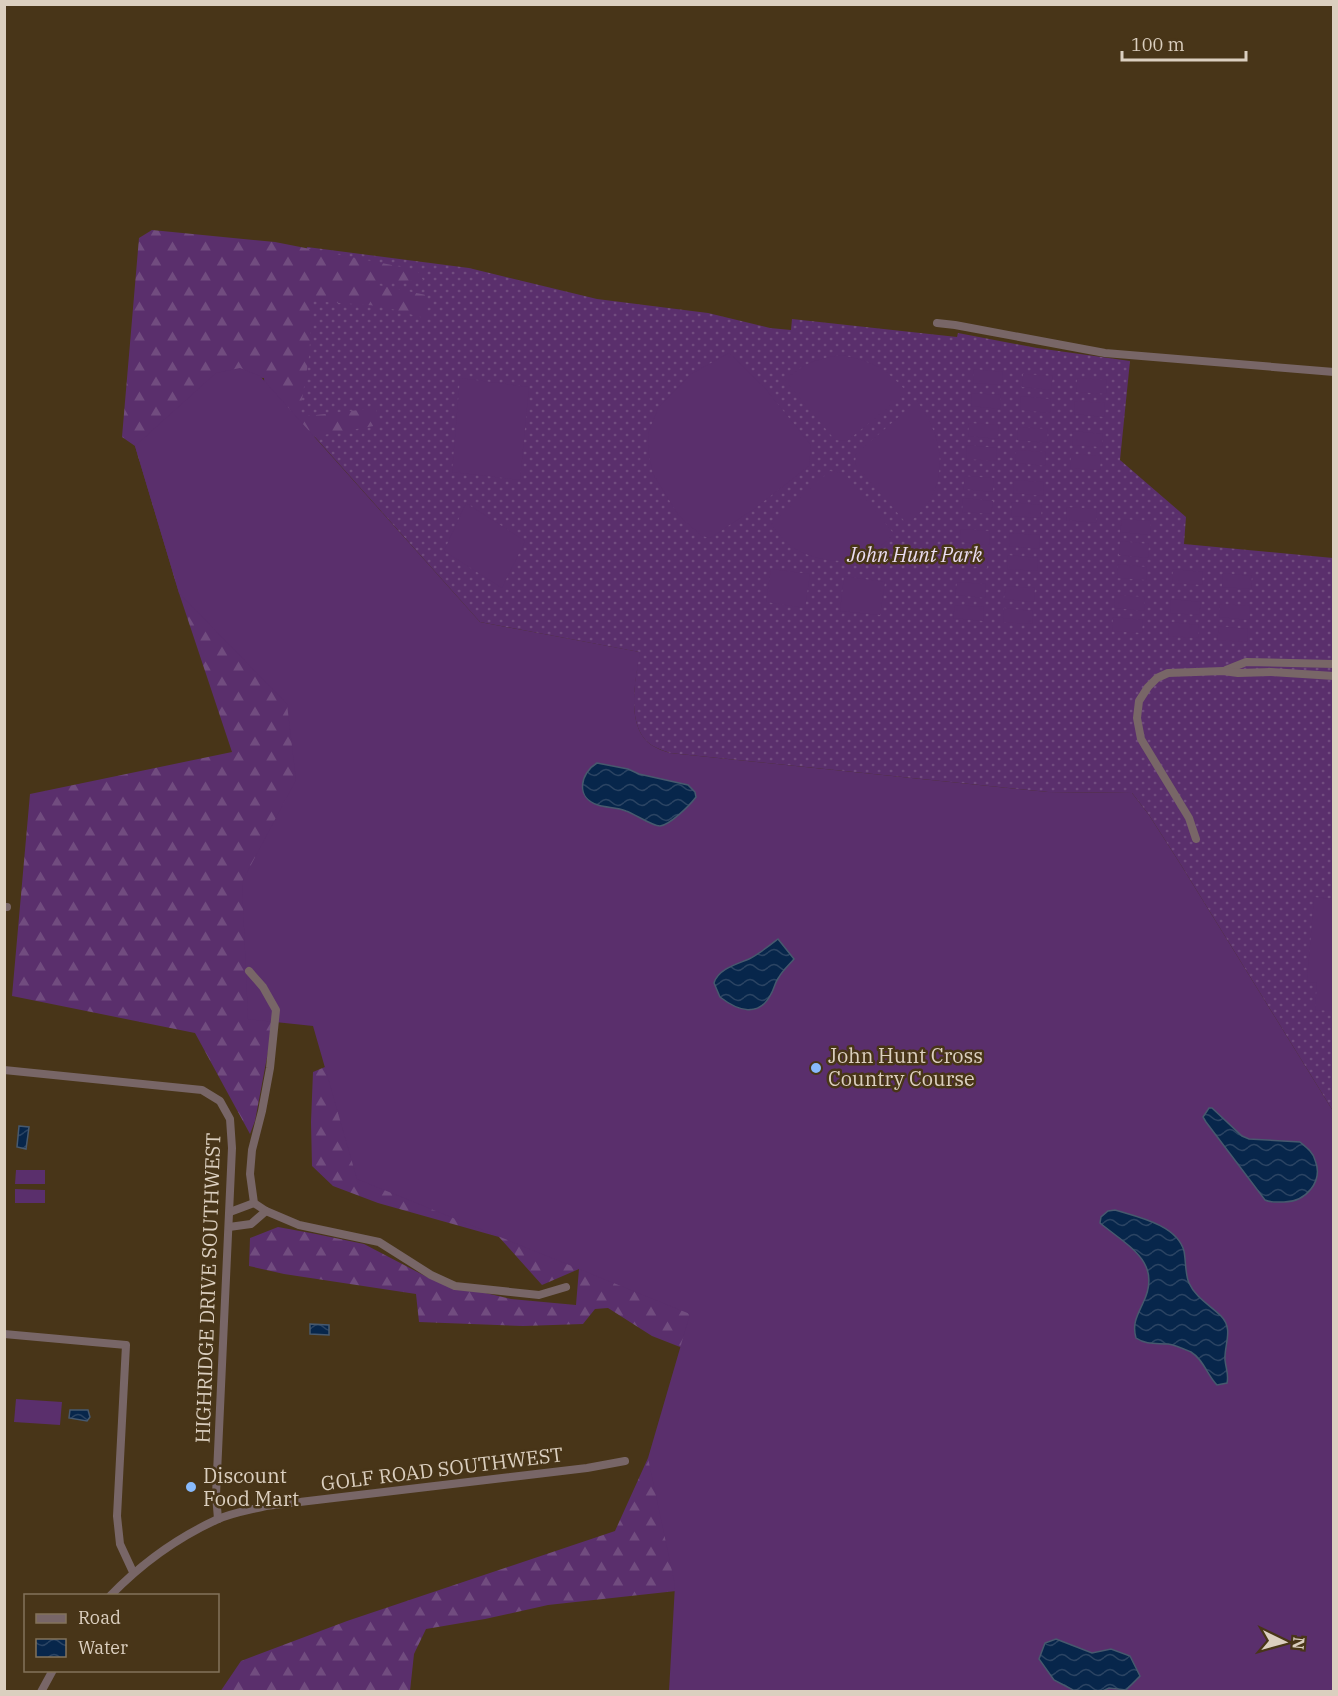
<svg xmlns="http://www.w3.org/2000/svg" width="1338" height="1696" viewBox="0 0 1338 1696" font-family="'IBM Plex Serif',serif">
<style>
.grass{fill:url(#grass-dots)}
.forest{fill:url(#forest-firs)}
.pitch{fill:#5a2f6c}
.water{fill:url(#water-waves);stroke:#47596e;stroke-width:1.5}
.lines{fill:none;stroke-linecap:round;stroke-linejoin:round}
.minor{stroke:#786667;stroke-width:8}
.poi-dot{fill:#88bafc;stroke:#483518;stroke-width:2}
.labels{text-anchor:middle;stroke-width:5;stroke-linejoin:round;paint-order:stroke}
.park-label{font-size:20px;font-style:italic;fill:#eadcf1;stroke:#483518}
.poi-label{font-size:20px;fill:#dbcfbf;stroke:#483518;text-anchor:start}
.street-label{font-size:20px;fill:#dbcfbf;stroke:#483518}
</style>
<defs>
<pattern id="grass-dots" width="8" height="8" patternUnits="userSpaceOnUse" patternTransform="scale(1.5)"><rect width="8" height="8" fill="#5a2f6c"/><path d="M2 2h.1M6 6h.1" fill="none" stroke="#714c7f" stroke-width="1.8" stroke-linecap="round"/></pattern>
<pattern id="forest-firs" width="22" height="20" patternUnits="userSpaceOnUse" patternTransform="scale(1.5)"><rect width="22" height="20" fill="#5a2f6c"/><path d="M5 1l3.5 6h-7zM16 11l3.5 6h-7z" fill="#714c7f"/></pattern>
<pattern id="water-waves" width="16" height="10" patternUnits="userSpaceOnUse" patternTransform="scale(1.5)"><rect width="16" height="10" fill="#07264b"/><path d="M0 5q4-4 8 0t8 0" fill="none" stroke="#2b4463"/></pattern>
</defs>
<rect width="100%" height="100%" fill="#483518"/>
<path class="grass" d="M307 247 469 268 597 299 708 313 770 328 791 330 792 319 957 337 958 333 1037 348 1130 361 1120 460 1186 517 1184 544 1333 558V1111L1181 865 1149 815 1132 793 1048 792 670 753C665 751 658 749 653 746 624 728 636 679 639 652L480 622 298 418Z"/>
<g class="forest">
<path d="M152 230 275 242 417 270 423 280 368 283 426 295 427 319 381 306 326 302 313 297 309 357 299 417 376 408 379 425 296 440 266 423 264 378 238 376 315 699 277 1004 255 1121 250 1134 195 1033 12 996 30 794 232 752 179 593 135 446 122 437 139 238Z"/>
<path d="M332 1064 702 1318 698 1354 652 1336 608 1308 595 1309 583 1324 523 1326 419 1322 416 1294 284 1274 249 1266 250 1238 278 1227 316 1234 364 1244 427 1277 460 1287 511 1299 576 1305 579 1269 542 1285 499 1237 378 1203 333 1186 312 1166 311 1122 313 1072Z"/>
<path d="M648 1458 655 1461 684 1528 676 1591 548 1605 485 1619 426 1629 414 1654 410 1691 220 1692 241 1661 347 1621 615 1531Z"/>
</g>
<g class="pitch">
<path d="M729 353 764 387 811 445 809 466 754 509 710 538 702 536 679 516 653 474 648 450 649 431 658 408 691 374Z"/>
<path d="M841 355C874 362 884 367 907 392L847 441 835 440 785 380C804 363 816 359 841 355Z"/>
<path d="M240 368 260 376 480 622 640 652C636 679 624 728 653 746 658 749 664 751 670 753L1048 792 1132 793 1149 815 1181 865 1333 1111V1691H669L675 1585 648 1458 690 1314 357 1179 313 1026 248 1019 242 882 296 780 287 704 179 593 135 446 216 373Z"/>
<path d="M974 369 1003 372 1002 385 973 383Z"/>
<path d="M1023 374 1053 376 1051 390 1022 387Z"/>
<path d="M460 378 529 387 520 480 452 472Z"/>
<path d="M1077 378 1107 380 1106 394 1076 392Z"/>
<path d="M972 393 1001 395 1000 409 971 406Z"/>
<path d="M1021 396 1051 399 1050 413 1020 410Z"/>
<path d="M917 401C934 426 944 448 938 479 936 488 931 501 924 508 919 514 913 519 907 524L855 464 856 454Z"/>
<path d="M1075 401 1105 403 1104 417 1074 414Z"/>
<path d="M969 423 999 425 998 439 968 436Z"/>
<path d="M1018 427 1048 429 1047 443 1017 440Z"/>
<path d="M1073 431 1103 434 1102 447 1072 445Z"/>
<path d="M967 445 997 448 996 461 966 459Z"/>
<path d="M1016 450 1046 452 1045 466 1015 463Z"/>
<path d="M1071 454 1101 456 1100 470 1070 468Z"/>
<path d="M830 471 844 473 894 534C884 543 872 555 859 559 842 564 814 559 799 551 787 545 779 534 771 524Z"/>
<path d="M965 476 994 478 993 492 963 489Z"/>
<path d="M1014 480 1044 482 1043 496 1013 493Z"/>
<path d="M963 498 993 501 991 514 962 512Z"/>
<path d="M1012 502 1042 505 1041 518 1011 516Z"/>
<path d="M466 503 525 541 502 588 444 551Z"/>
<path d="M1067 507 1097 509 1096 523 1066 520Z"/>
<path d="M1122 519 1151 521 1150 535 1120 532Z"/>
<path d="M961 529 990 531 989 545 960 542Z"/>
<path d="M1010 533 1040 535 1039 549 1009 546Z"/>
<path d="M1120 541 1149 544 1148 558 1119 555Z"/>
<path d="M959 551 989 554 987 568 958 565Z"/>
<path d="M1008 555 1038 558 1037 571 1007 569Z"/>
<path d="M1118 564 1147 567 1146 580 1117 578Z"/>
<path d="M771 569 810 574 805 608 766 602Z"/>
<path d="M1173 569 1203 572 1202 585 1172 583Z"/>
<path d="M1223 573 1252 576 1251 589 1222 587Z"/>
<path d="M844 576 885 582 880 615 840 611Z"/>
<path d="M957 582 986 584 985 598 955 595Z"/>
<path d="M1006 586 1035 588 1034 602 1004 599Z"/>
<path d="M1115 595 1145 597 1144 611 1114 608Z"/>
<path d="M1171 599 1201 602 1199 615 1170 613Z"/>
<path d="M1220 604 1250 606 1249 620 1219 617Z"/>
<path d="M955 605 984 607 983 621 953 618Z"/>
<path d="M1004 608 1033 611 1032 624 1003 622Z"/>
<path d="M1113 617 1143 620 1142 633 1112 631Z"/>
<path d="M1170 622 1199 625 1198 638 1168 636Z"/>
<path d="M1219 626 1248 629 1247 642 1217 640Z"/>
<path d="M1314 897 1333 899V1011L1315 1010 1317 983 1307 982Z"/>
<path d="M16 1170H45V1184H15Z"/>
<path d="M15 1189 45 1190V1203H15Z"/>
<path d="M16 1399 62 1402 60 1425 14 1422Z"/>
</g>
<g class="water">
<path d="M597 763 628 769 639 774 688 785 695 792 696 797C690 805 670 825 660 826 652 826 635 814 626 811 617 807 607 808 598 805 575 798 580 773 597 763Z"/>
<path d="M778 939 794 959C789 965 783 970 779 977 775 982 774 989 771 994 759 1018 738 1011 720 997L714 983C718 969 737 964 749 959 759 954 769 946 778 939Z"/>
<path d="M1209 1108H1212L1242 1136 1249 1139 1300 1142C1306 1147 1313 1152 1315 1160 1324 1182 1305 1202 1284 1202 1277 1202 1271 1203 1265 1200L1206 1122 1203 1117Z"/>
<path d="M19 1126 29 1127 26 1149 17 1147Z"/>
<path d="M1115 1210C1138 1217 1177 1225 1184 1251 1186 1261 1185 1274 1189 1283 1195 1297 1211 1306 1221 1316 1234 1329 1224 1345 1225 1360 1226 1369 1229 1375 1227 1383L1217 1385C1207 1375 1204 1360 1191 1352 1184 1349 1175 1345 1168 1344 1157 1343 1146 1345 1136 1338 1132 1324 1137 1316 1143 1303 1163 1262 1129 1247 1100 1223L1101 1217 1108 1211Z"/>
<path d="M310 1324 329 1325V1335L310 1334Z"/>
<path d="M70 1410H88L90 1417 87 1421 69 1418Z"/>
<path d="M1056 1639 1092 1653 1111 1649 1130 1656 1140 1676 1126 1690 1109 1688 1100 1692 1073 1690 1054 1680 1039 1659 1045 1643Z"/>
</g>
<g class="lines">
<g class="minor">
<path d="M937 323 955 325 1105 353 1334 372"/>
<path d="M1226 670 1246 662 1334 664"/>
<path d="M1196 839 1189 818 1141 739 1137 718 1139 701 1148 687 1157 678 1168 673 1223 671 1238 673 1271 672 1334 676"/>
<path d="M4 907H7"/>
<path d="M249 971 263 987 276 1010 270 1068 262 1111 252 1150 250 1174 254 1203 266 1211 299 1225 379 1242 431 1275 455 1286 539 1295 566 1287"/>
<path d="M4 1070 202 1090 220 1101 230 1119 232 1148 216 1495 218 1519"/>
<path d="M230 1212 254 1203"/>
<path d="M229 1227 251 1224 266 1211"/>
<path d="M4 1334 126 1345 117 1516 120 1544 133 1572"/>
<path d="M110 1596C140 1565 177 1538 216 1520 231 1513 250 1510 266 1506L587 1468 625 1461"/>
<path d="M41 1692 53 1670"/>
</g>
</g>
<g class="poi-dot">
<circle cx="816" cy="1068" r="6"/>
<circle cx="191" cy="1487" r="6"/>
</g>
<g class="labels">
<g class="park-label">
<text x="915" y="562">John Hunt Park</text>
</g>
<g class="poi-label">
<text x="828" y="1063">John Hunt Cross<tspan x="828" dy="23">Country Course</tspan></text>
<text x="203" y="1483">Discount<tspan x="203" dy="23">Food Mart</tspan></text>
</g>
<g class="street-label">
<text transform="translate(208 1288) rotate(-88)" y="7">HIGHRIDGE DRIVE SOUTHWEST</text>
<text transform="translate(442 1469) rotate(-7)" y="7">GOLF ROAD SOUTHWEST</text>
</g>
</g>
<rect width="1338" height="1696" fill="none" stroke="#dbcfbf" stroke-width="12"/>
<rect x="24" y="1594" width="195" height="78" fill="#483518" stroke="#83735b" stroke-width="1.5"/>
<rect x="36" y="1614" width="30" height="9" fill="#786667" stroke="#83735b" stroke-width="1.5"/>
<text x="78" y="1624" font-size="18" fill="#dbcfbf">Road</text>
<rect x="36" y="1639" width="30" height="18" fill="url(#water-waves)" stroke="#83735b" stroke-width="1.5"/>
<text x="78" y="1654" font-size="18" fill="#dbcfbf">Water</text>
<g transform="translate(1284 1642) rotate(95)" stroke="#483518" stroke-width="4.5" paint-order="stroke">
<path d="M0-4.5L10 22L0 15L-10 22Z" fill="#dbcfbf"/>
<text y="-9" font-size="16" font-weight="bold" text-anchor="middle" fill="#dbcfbf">N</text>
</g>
<path d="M1122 51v9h124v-9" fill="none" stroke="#dbcfbf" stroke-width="3"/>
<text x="1131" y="51" font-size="18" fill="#dbcfbf" stroke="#483518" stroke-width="4.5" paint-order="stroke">100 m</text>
</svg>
